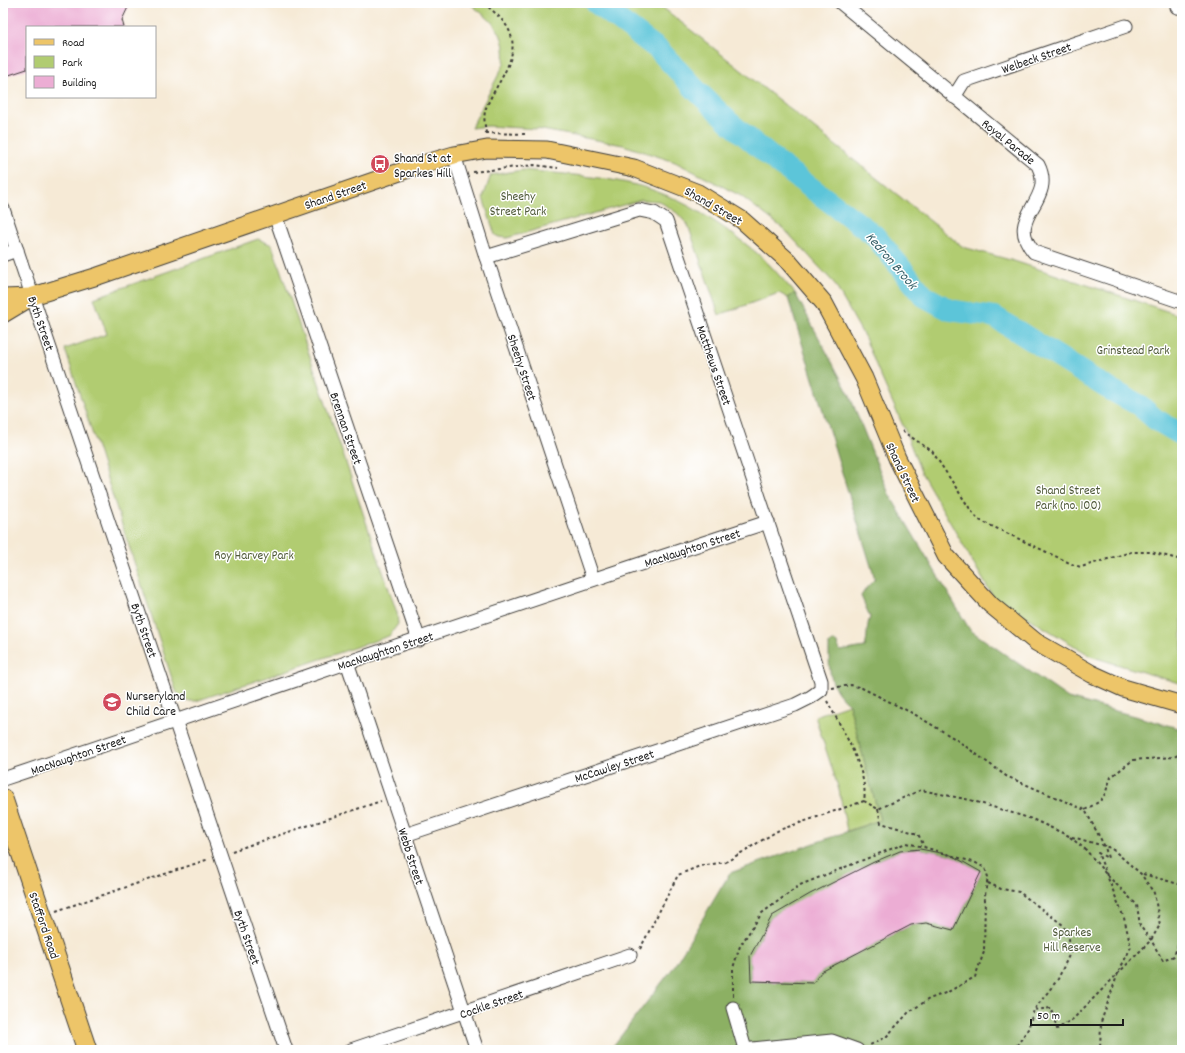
<svg xmlns="http://www.w3.org/2000/svg" width="1185" height="1053" viewBox="0 0 1185 1053" font-family="Dekko,sans-serif">
<style>
.green{fill:#b1cc71;stroke:#667446}
.forest{fill:#8cb063;stroke:#546640;fill-rule:evenodd}
.lines{fill:none;stroke-linecap:round;stroke-linejoin:round}
.river{stroke:#5cc5d9;stroke-width:22}
.building{fill:#ecadd4}
.minor-casing{stroke:#3d3b38;stroke-width:15}
.major-casing{stroke:#3d3b38;stroke-width:19}
.highway-casing{stroke:#3d3b38;stroke-width:21}
.path{stroke:#3d3b38;stroke-width:2;stroke-dasharray:3 3;stroke-linecap:butt}
.minor{stroke:#fff;stroke-width:13}
.major{stroke:#edc569;stroke-width:17}
.highway{stroke:#edc569;stroke-width:19}
.labels{text-anchor:middle;stroke-width:3;stroke-linejoin:round;paint-order:stroke}
.street-label{font-size:13px;fill:#1c1c1c;stroke:#fff}
.poi-label{font-size:13px;fill:#1c1c1c;stroke:#fff;text-anchor:start}
.park-label{font-size:13px;fill:#505a3a;stroke:#fff}
.water-label{font-size:14px;font-style:italic;fill:#366068;stroke:#fff}
</style>
<rect width="100%" height="100%" fill="#fff"/>
<filter id="ink" filterUnits="userSpaceOnUse"><feTurbulence type="fractalNoise" baseFrequency=".025" numOctaves="2"/><feDisplacementMap in="SourceGraphic" scale="8" xChannelSelector="R" yChannelSelector="G"/><feConvolveMatrix kernelMatrix="1 2 1 2 8 2 1 2 1" color-interpolation-filters="sRGB"/></filter>
<filter id="wash" filterUnits="userSpaceOnUse"><feTurbulence type="fractalNoise" baseFrequency=".012" numOctaves="4" result="noise"/><feDisplacementMap in="SourceGraphic" scale="16" xChannelSelector="R" yChannelSelector="G"/><feGaussianBlur stdDeviation="0.9" result="paint"/><feColorMatrix in="noise" values="0 0 0 0 0 0 0 0 0 0 0 0 0 0 0 0 0 1.4 0 .05"/><feComposite in="paint" operator="in"/></filter>
<g filter="url(#wash)">
<rect width="100%" height="100%" fill="#f6ead6"/>
<g class="green">
<path d="M469 3H657L963 247 1014 261 1182 316V684L1093 657 993 597 921 472 904 428 878 370 865 338 834 283 785 230 741 196 675 162 623 145 537 129 488 126 471 128 504 64C507 31 493 22 469 3Z"/>
<path d="M523 170C561 174 602 176 640 186 683 198 723 225 758 254 771 265 783 280 795 293L788 298 779 293 719 315 688 225 677 213 659 201 641 200 507 238 499 237 495 235 483 198 491 175Z"/>
<path d="M258 239 272 245 397 613 398 624 389 636 196 701H183L176 691 65 349 107 334 94 298Z"/>
<path d="M849 704 880 820 847 831 839 790 815 716Z"/>
</g>
<path class="forest" d="M795 293 849 394 889 494 970 630 1068 698 1182 729V1050H610L673 968 730 873 880 820 849 704C828 687 829 669 829 644L834 641 837 643 840 651 865 647C868 637 866 627 870 617L861 596 867 587 875 579 788 298ZM920 849 951 855 981 872 953 930 926 923 911 925 821 972 813 983 751 981 750 956 772 916 874 862 900 851Z"/>
<g class="lines">
<path class="river" d="M596 3 659 50 694 88 729 122 778 163 874 235 924 296 950 310 995 317 1104 386 1139 405 1155 419 1182 435"/>
</g>
<g id="blocks">
<g class="building">
<path d="M3 3H130L122 20 124 27H27V69L3 77Z"/>
<path d="M920 849 951 855 981 872 953 930 926 923 911 925 821 972 813 983 751 981 750 956 772 916 810 894 874 862 900 851Z"/>
</g>
</g>
</g>
<g filter="url(#ink)">
<use href="#blocks" fill-opacity="0" stroke="#3d3b38" stroke-width="1"/>
<g class="lines">
<g class="minor-casing">
<g id="minor">
<path d="M841 3 1038 165C1057 202 1003 216 1034 252L1182 302"/>
<path d="M1177 7 1182 8"/>
<path d="M954 97 964 81 1126 26"/>
<path d="M454 155 486 257 593 579"/>
<path d="M3 209 286 1050"/>
<path d="M275 215 419 640"/>
<path d="M3 255 17 250"/>
<path d="M347 662 477 1050"/>
<path d="M3 779C258 694 512 605 768 522"/>
<path d="M405 835 795 705 811 697 821 690V681L666 221 654 213 639 210 486 257"/>
<path d="M733 1008 745 1049"/>
<path d="M351 1050 630 955"/>
<path d="M743 1050 832 1041 857 1050"/>
</g>
</g>
<g class="major-casing">
<g id="major">
<path d="M3 298 31 297"/>
<path d="M3 314 33 296 98 276 423 164 454 155 487 149 547 150 634 168 698 193 742 220 787 260 824 303 864 378 897 458 946 556 991 605 1036 642 1092 674 1123 688 1182 705"/>
</g>
</g>
<g class="highway-casing">
<path id="highway" d="M3 799 87 1050"/>
</g>
<g class="path">
<path d="M484 3C490 9 497 14 502 20 529 50 497 80 486 108 483 116 485 125 486 133"/>
<path d="M486 133 525 134"/>
<path d="M473 172 534 165 558 168"/>
<path d="M902 431 932 451 972 512 979 520 1074 565 1081 567 1131 552H1151L1182 560"/>
<path d="M832 688 851 685 862 688 914 714 957 740 1006 776 1085 810 1105 847 1108 858 1098 853 1124 918 1131 947 1118 973 1101 1022 1100 1050"/>
<path d="M827 701C841 727 869 772 864 801L878 809 921 790 970 800 1032 819 1069 836 1111 848 1141 874 1154 893 1160 925 1151 940 1073 1019 1057 1029 1051 1008 1034 1010"/>
<path d="M878 809 881 823 918 834 924 846"/>
<path d="M1085 810 1100 801 1105 794 1111 777 1133 760 1174 757 1182 753"/>
<path d="M1070 837 1086 850 1106 874 1137 905 1140 926 1151 940 1163 961 1174 956 1182 934"/>
<path d="M232 851 381 801"/>
<path d="M1143 874 1182 885"/>
<path d="M988 883 1001 889 1019 892 1063 925 1069 938 1070 953 1058 979 1034 1010 1028 1029 1014 1050"/>
<path d="M56 911 209 859"/>
<path d="M640 949 678 875 700 866 726 862 779 830 864 801"/>
<path d="M733 996V968L740 946 762 913 800 885 906 843 924 847 976 863 985 868 988 877 985 895 984 952 975 977 948 992 929 999 909 1012 886 1037 868 1046"/>
</g>
<use href="#minor" class="minor"/>
<use href="#major" class="major"/>
<use href="#highway" class="highway"/>
</g>
</g>
<defs>
<g id="bus-disc" transform="scale(1)"><circle r="9.5" fill="#d1495b" stroke="#fff"/><path d="M-5-6H5V4H4V6H2V4H-2V6H-4V4H-5ZM-3.5-4V0h7V-4ZM-3.5 1.2v1.5H-2V1.2ZM2 1.2v1.5H3.5V1.2Z" fill="#fff"/></g>
<g id="school-disc" transform="scale(1)"><circle r="9.5" fill="#d1495b" stroke="#fff"/><path d="M0-5L7-2L0 1L-7-2ZM-4 1L0 2.5L4 1V4Q0 6-4 4Z" fill="#fff"/></g>
</defs>
<g fill-rule="evenodd">
<use href="#bus-disc" x="380" y="164"/>
<use href="#school-disc" x="112" y="702"/>
</g>
<g class="labels">
<g class="street-label">
<text transform="translate(1036 57) rotate(-19)" y="5">Welbeck Street</text>
<text transform="translate(1009 141) rotate(39)" y="5">Royal Parade</text>
<text transform="translate(335 194) rotate(-19)" y="5">Shand Street</text>
<text transform="translate(714 205) rotate(30)" y="5">Shand Street</text>
<text transform="translate(42 323) rotate(71)" y="5">Byth Street</text>
<text transform="translate(715 365) rotate(71)" y="5">Matthews Street</text>
<text transform="translate(523 367) rotate(72)" y="5">Sheehy Street</text>
<text transform="translate(347 428) rotate(71)" y="5">Brennan Street</text>
<text transform="translate(904 472) rotate(65)" y="5">Shand Street</text>
<text transform="translate(692 547) rotate(-18)" y="5">MacNaughton Street</text>
<text transform="translate(145 630) rotate(71)" y="5">Byth Street</text>
<text transform="translate(385 650) rotate(-18)" y="5">MacNaughton Street</text>
<text transform="translate(78 754) rotate(-19)" y="5">MacNaughton Street</text>
<text transform="translate(614 765) rotate(-18)" y="5">McCawley Street</text>
<text transform="translate(412 856) rotate(72)" y="5">Webb Street</text>
<text transform="translate(45 925) rotate(71)" y="5">Stafford Road</text>
<text transform="translate(248 937) rotate(71)" y="5">Byth Street</text>
<text transform="translate(491 1003) rotate(-19)" y="5">Cockle Street</text>
</g>
<g class="poi-label">
<text x="394" y="162">Shand St at<tspan x="394" dy="15">Sparkes Hill</tspan></text>
<text x="126" y="700">Nurseryland<tspan x="126" dy="15">Child Care</tspan></text>
</g>
<g class="park-label">
<text x="518" y="200">Sheehy<tspan x="518" dy="15">Street Park</tspan></text>
<text x="1133" y="354">Grinstead Park</text>
<text x="1068" y="494">Shand Street<tspan x="1068" dy="15">Park (no. 100)</tspan></text>
<text x="254" y="559">Roy Harvey Park</text>
<text x="1072" y="936">Sparkes<tspan x="1072" dy="15">Hill Reserve</tspan></text>
</g>
<g class="water-label">
<text transform="translate(892 260) rotate(49)" y="5">Kedron Brook</text>
</g>
</g>
<rect width="1185" height="1053" fill="none" stroke="#fff" stroke-width="16"/>
<rect x="26" y="26" width="130" height="72" fill="#ffffff" stroke="#a4a4a4"/>
<rect x="34" y="39" width="20" height="6" fill="#edc569" stroke="#a4a4a4"/>
<text x="62" y="46" font-size="12" fill="#1c1c1c">Road</text>
<rect x="34" y="56" width="20" height="12" fill="#b1cc71" stroke="#a4a4a4"/>
<text x="62" y="66" font-size="12" fill="#1c1c1c">Park</text>
<rect x="34" y="76" width="20" height="12" fill="#ecadd4" stroke="#a4a4a4"/>
<text x="62" y="86" font-size="12" fill="#1c1c1c">Building</text>
<path d="M1031 1019v6h92v-6" fill="none" stroke="#1c1c1c" stroke-width="2"/>
<text x="1037" y="1019" font-size="12" fill="#1c1c1c" stroke="#ffffff" stroke-width="3" paint-order="stroke">50 m</text>
</svg>
